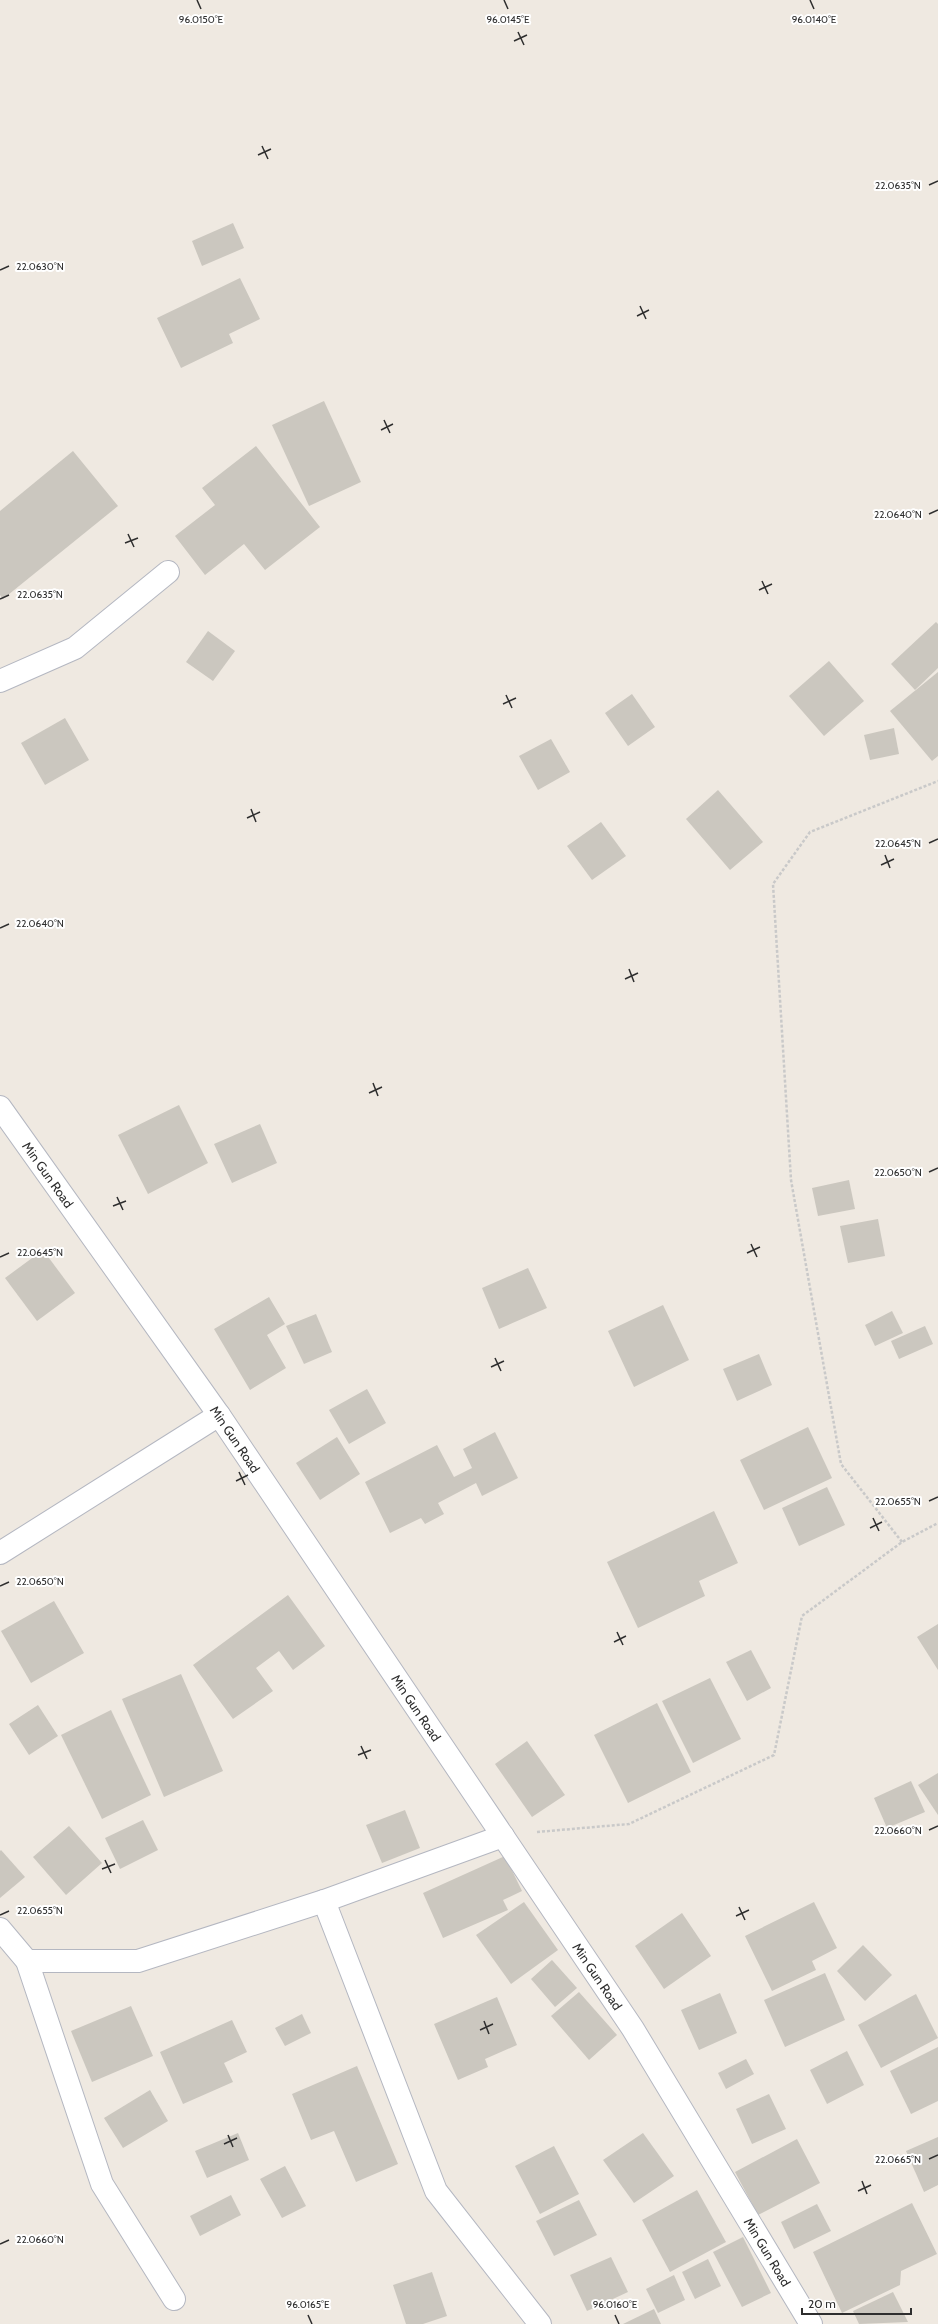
<svg xmlns="http://www.w3.org/2000/svg" width="938" height="2324" viewBox="0 0 938 2324" font-family="Cabin,sans-serif">
<style>
.building{fill:#cbc7bf}
.lines{fill:none;stroke-linecap:round;stroke-linejoin:round}
.street-casing{stroke:#b4b7c1;stroke-width:24}
.secondary-casing{stroke:#b4b7c1;stroke-width:24}
.path{stroke:#c9c9c9;stroke-width:2.5;stroke-dasharray:3 2;stroke-linecap:butt}
.street{stroke:#fff;stroke-width:22}
.secondary{stroke:#fff;stroke-width:22}
.ticks{fill:none;stroke:#2e2e2e;stroke-width:1.5}
.labels{text-anchor:middle;stroke-width:4;stroke-linejoin:round;paint-order:stroke}
.street-label{font-size:13px;fill:#2e2e2e;stroke:#fff}
.ticks-label{font-size:10px;text-anchor:middle;fill:#2e2e2e;stroke:#fff;stroke-width:4;stroke-linejoin:round;paint-order:stroke}
</style>
<rect width="100%" height="100%" fill="#efe9e1"/>
<g class="building">
<path d="M233 223 244 248 202 266 192 241Z"/>
<path d="M240 278 260 319 229 334 233 343 181 368 157 318Z"/>
<path d="M324 401 361 482 309 506 272 425Z"/>
<path d="M256 446 320 527 265 570 244 544 205 575 175 536 215 505 202 488Z"/>
<path d="M73 451 118 506 3 599 0 595V511Z"/>
<path d="M936 622 938 624V668L915 690 891 664Z"/>
<path d="M208 631 235 651 213 681 186 662Z"/>
<path d="M829 661 864 701 824 736 789 696Z"/>
<path d="M938 672V756L932 761 890 711Z"/>
<path d="M632 694 655 727 628 746 605 713Z"/>
<path d="M65 718 89 760 45 785 21 743Z"/>
<path d="M894 728 899 754 870 760 864 735Z"/>
<path d="M551 739 570 772 538 790 519 756Z"/>
<path d="M718 790 763 842 730 870 686 819Z"/>
<path d="M601 822 626 856 592 880 567 846Z"/>
<path d="M179 1105 208 1163 148 1194 118 1135Z"/>
<path d="M260 1124 277 1163 232 1183 214 1144Z"/>
<path d="M849 1180 855 1209 818 1216 812 1188Z"/>
<path d="M878 1219 885 1256 848 1263 840 1226Z"/>
<path d="M43 1250 75 1293 37 1321 5 1278Z"/>
<path d="M528 1268 547 1308 499 1329 482 1288Z"/>
<path d="M269 1297 285 1324 267 1335 286 1368 250 1390 214 1329Z"/>
<path d="M663 1305 689 1360 634 1387 608 1331Z"/>
<path d="M892 1311 903 1333 875 1346 865 1325Z"/>
<path d="M316 1314 332 1352 304 1364 286 1326Z"/>
<path d="M925 1326 933 1344 899 1359 891 1341Z"/>
<path d="M759 1354 772 1385 737 1401 723 1369Z"/>
<path d="M367 1389 386 1423 349 1444 329 1410Z"/>
<path d="M808 1427 832 1478 764 1510 740 1460Z"/>
<path d="M495 1432 518 1478 482 1496 476 1483 438 1503 444 1514 425 1524 421 1518 390 1533 365 1482 437 1445 454 1477 472 1468 463 1449Z"/>
<path d="M337 1437 360 1474 320 1500 296 1463Z"/>
<path d="M827 1487 845 1525 799 1546 782 1508Z"/>
<path d="M714 1511 738 1563 699 1581 705 1596 638 1628 607 1562Z"/>
<path d="M288 1595 325 1646 293 1670 279 1651 256 1668 273 1691 233 1719 193 1665Z"/>
<path d="M54 1601 84 1653 31 1683 1 1631Z"/>
<path d="M938 1624V1670L917 1637Z"/>
<path d="M751 1650 771 1688 747 1701 726 1662Z"/>
<path d="M181 1674 223 1771 164 1797 122 1699Z"/>
<path d="M710 1678 741 1739 693 1763 662 1701Z"/>
<path d="M657 1703 691 1772 628 1803 594 1735Z"/>
<path d="M38 1705 58 1736 29 1755 9 1724Z"/>
<path d="M111 1710 151 1795 102 1819 61 1735Z"/>
<path d="M527 1741 565 1795 532 1817 495 1764Z"/>
<path d="M938 1773V1815L918 1785Z"/>
<path d="M911 1781 925 1812 887 1828 874 1798Z"/>
<path d="M405 1810 420 1848 382 1863 366 1825Z"/>
<path d="M143 1820 158 1850 120 1869 105 1838Z"/>
<path d="M69 1826 102 1863 66 1895 33 1857Z"/>
<path d="M1 1850 25 1877 0 1898V1851Z"/>
<path d="M505 1856 522 1891 503 1900 508 1910 443 1938 423 1893Z"/>
<path d="M524 1902 558 1950 511 1984 476 1935Z"/>
<path d="M814 1902 837 1948 812 1961 816 1970 772 1991 745 1936Z"/>
<path d="M682 1913 711 1956 664 1989 635 1946Z"/>
<path d="M863 1945 892 1975 865 2001 837 1971Z"/>
<path d="M552 1960 577 1988 555 2007 531 1979Z"/>
<path d="M825 1973 845 2020 785 2047 764 2000Z"/>
<path d="M579 1992 617 2035 589 2060 551 2016Z"/>
<path d="M720 1993 737 2033 699 2050 681 2010Z"/>
<path d="M916 1994 938 2038 881 2068 858 2025Z"/>
<path d="M497 1997 517 2045 485 2059 488 2067 458 2080 434 2024Z"/>
<path d="M131 2006 153 2056 92 2082 71 2031Z"/>
<path d="M302 2014 311 2033 285 2046 275 2028Z"/>
<path d="M232 2020 247 2052 224 2063 233 2082 183 2104 160 2052Z"/>
<path d="M938 2047V2101L911 2114 890 2071Z"/>
<path d="M847 2051 864 2085 827 2104 810 2070Z"/>
<path d="M746 2059 754 2074 726 2089 718 2073Z"/>
<path d="M357 2066 398 2164 356 2182 334 2131 311 2140 292 2094Z"/>
<path d="M150 2090 168 2121 123 2148 104 2118Z"/>
<path d="M769 2094 786 2129 752 2144 736 2109Z"/>
<path d="M238 2133 249 2160 207 2178 195 2151Z"/>
<path d="M643 2133 674 2176 634 2203 603 2160Z"/>
<path d="M938 2137V2185L924 2192 906 2151Z"/>
<path d="M797 2139 820 2183 758 2215 735 2172Z"/>
<path d="M554 2146 579 2194 540 2214 515 2166Z"/>
<path d="M285 2166 306 2206 282 2218 260 2179Z"/>
<path d="M697 2190 726 2242 670 2272 642 2220Z"/>
<path d="M231 2195 241 2215 200 2236 190 2216Z"/>
<path d="M579 2200 597 2235 554 2256 536 2221Z"/>
<path d="M912 2203 937 2254 901 2271 900 2285 842 2313 813 2252Z"/>
<path d="M817 2204 831 2231 794 2249 781 2222Z"/>
<path d="M743 2237 771 2293 742 2307 713 2252Z"/>
<path d="M611 2257 628 2292 587 2311 570 2275Z"/>
<path d="M708 2259 721 2286 695 2299 682 2272Z"/>
<path d="M432 2272 447 2316 423 2324H406L393 2285Z"/>
<path d="M674 2275 685 2300 658 2313 646 2289Z"/>
<path d="M893 2292 908 2322 859 2324 853 2311Z"/>
<path d="M654 2309 661 2324H623Z"/>
</g>
<g class="lines">
<g class="street-casing">
<g id="street">
<path d="M0 681 75 648 168 572"/>
<path d="M0 1553 219 1415"/>
<path d="M324 1901 436 2191 540 2324"/>
<path d="M0 1929 27 1961 102 2184 174 2299"/>
<path d="M27 1961H138L324 1901 503 1836"/>
</g>
</g>
<g class="secondary-casing">
<g id="secondary">
<path id="s1" d="M0 1107 219 1415 633 2029 811 2324"/>
</g>
</g>
<g class="path">
<path d="M902 1542 841 1464 791 1180 773 884 810 832 938 781"/>
<path d="M537 1832 629 1824 774 1755 802 1616 902 1542 938 1523"/>
</g>
<use href="#street" class="street"/>
<use href="#secondary" class="secondary"/>
</g>
<path class="ticks" d="M197 0 201 9M504 0 508 9M810 0 814 9M518 32 524 45M514 41 527 35M262 146 268 159M258 155 271 149M929 185 938 181M0 270 9 266M640 306 646 319M637 316 649 310M384 420 390 433M381 430 393 424M929 514 938 510M128 534 134 547M125 543 138 538M762 581 768 594M759 590 772 584M0 599 9 595M506 695 512 708M503 704 516 698M251 809 256 822M247 818 260 812M929 843 938 839M885 855 890 868M881 865 894 859M0 928 9 924M629 969 634 982M625 979 638 973M373 1083 378 1096M369 1093 382 1087M929 1172 938 1168M117 1197 123 1210M113 1206 126 1201M751 1244 757 1257M747 1253 760 1247M0 1257 9 1253M495 1358 501 1371M491 1367 504 1361M239 1472 245 1485M236 1481 248 1475M929 1501 938 1497M873 1518 879 1531M870 1528 882 1522M0 1586 9 1582M617 1632 623 1645M614 1642 626 1636M361 1746 367 1759M358 1755 371 1750M929 1830 938 1826M105 1860 111 1873M102 1869 115 1864M739 1907 745 1920M0 1915 9 1911M736 1916 749 1910M484 2021 489 2034M480 2030 493 2024M228 2135 233 2147M224 2144 237 2138M929 2159 938 2155M862 2181 867 2194M858 2191 871 2185M0 2244 9 2240M308 2315 312 2324M615 2315 619 2324"/>
<g class="labels">
<g class="street-label">
<text dy="5" stroke="none"><textPath href="#s1" startOffset="83">Min Gun Road</textPath></text>
<text dy="5" stroke="none"><textPath href="#s1" startOffset="407">Min Gun Road</textPath></text>
<text dy="5" stroke="none"><textPath href="#s1" startOffset="731">Min Gun Road</textPath></text>
<text dy="5" stroke="none"><textPath href="#s1" startOffset="1055">Min Gun Road</textPath></text>
<text dy="5" stroke="none"><textPath href="#s1" startOffset="1379">Min Gun Road</textPath></text>
</g>
</g>
<g class="ticks-label">
<text x="201" y="23">96.0150°E</text>
<text x="508" y="23">96.0145°E</text>
<text x="814" y="23">96.0140°E</text>
<text x="898" y="189">22.0635°N</text>
<text x="40" y="270">22.0630°N</text>
<text x="898" y="518">22.0640°N</text>
<text x="40" y="598">22.0635°N</text>
<text x="898" y="847">22.0645°N</text>
<text x="40" y="927">22.0640°N</text>
<text x="898" y="1176">22.0650°N</text>
<text x="40" y="1256">22.0645°N</text>
<text x="898" y="1505">22.0655°N</text>
<text x="40" y="1585">22.0650°N</text>
<text x="898" y="1834">22.0660°N</text>
<text x="40" y="1914">22.0655°N</text>
<text x="898" y="2163">22.0665°N</text>
<text x="40" y="2243">22.0660°N</text>
<text x="308" y="2308">96.0165°E</text>
<text x="615" y="2308">96.0160°E</text>
</g>
<path d="M802 2308v6h109v-6" fill="none" stroke="#2e2e2e" stroke-width="2"/>
<text x="808" y="2308" font-size="12" fill="#2e2e2e" stroke="#ffffff" stroke-width="3" paint-order="stroke">20 m</text>
</svg>
